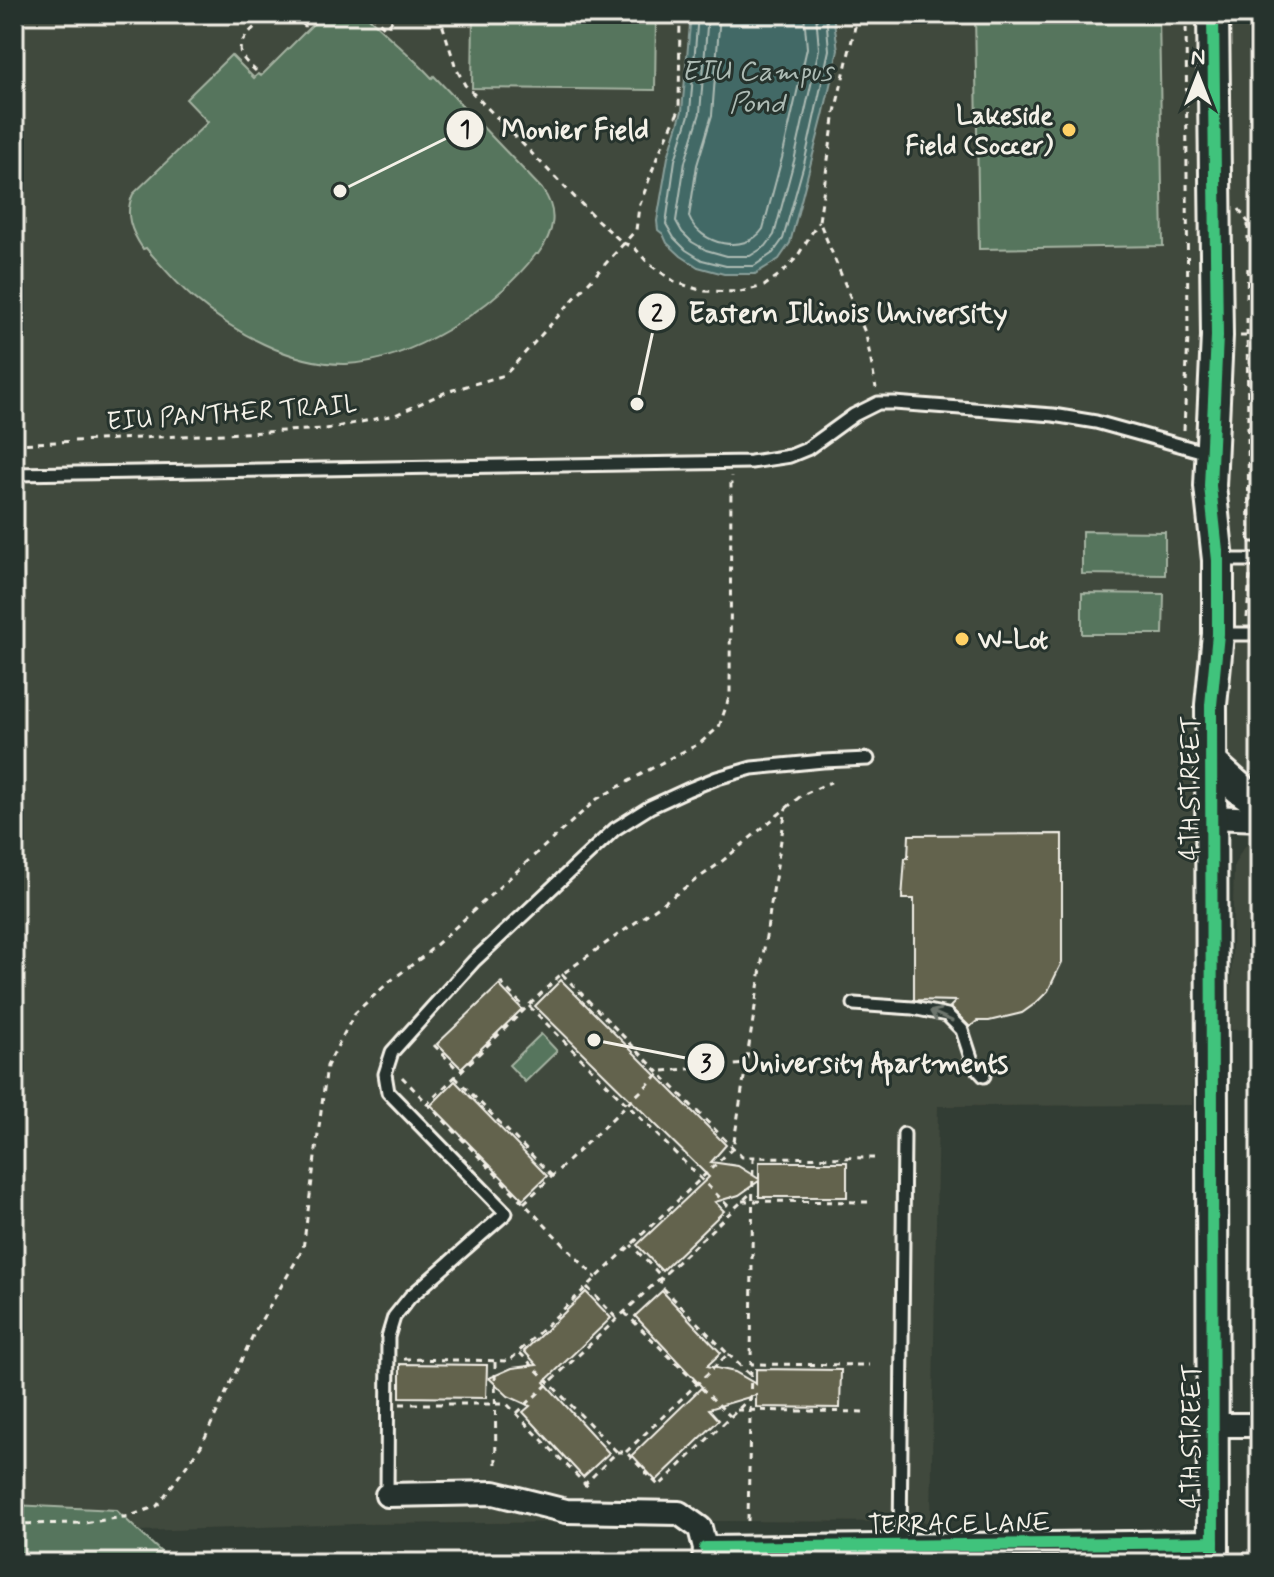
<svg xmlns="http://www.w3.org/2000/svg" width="1274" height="1577" viewBox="0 0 1274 1577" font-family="Mynerve,sans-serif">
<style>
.built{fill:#41483c}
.green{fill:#56755d;stroke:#a5b3a2;stroke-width:2}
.water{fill:#436966;stroke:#8a9f9a;stroke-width:2}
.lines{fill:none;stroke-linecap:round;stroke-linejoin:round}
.shore{stroke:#adbbb4;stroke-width:2}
.building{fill:#63634e;stroke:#f4f1e8;stroke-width:2}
.lane-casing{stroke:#f4f1e8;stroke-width:17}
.street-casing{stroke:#f4f1e8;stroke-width:28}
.secondary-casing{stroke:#f4f1e8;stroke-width:36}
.path{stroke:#f4f1e8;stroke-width:3;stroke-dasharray:6 6;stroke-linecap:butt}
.lane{stroke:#26332d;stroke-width:11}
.street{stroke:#26332d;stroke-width:22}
.secondary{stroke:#26332d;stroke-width:30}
.cycleway-casing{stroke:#26332d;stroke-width:17}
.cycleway{stroke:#40c37c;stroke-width:12}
.oneway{stroke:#6e766e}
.poi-dot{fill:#ffd166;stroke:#26332d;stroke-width:3}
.labels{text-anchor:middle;stroke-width:6;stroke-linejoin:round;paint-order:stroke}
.poi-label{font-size:26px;font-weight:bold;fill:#f4f1e8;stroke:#26332d;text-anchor:end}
.street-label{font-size:26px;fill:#f4f1e8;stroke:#26332d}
.water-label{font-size:28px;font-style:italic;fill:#adbbb4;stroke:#26332d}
.leader{fill:none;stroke:#f4f1e8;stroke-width:3}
.callout-dot{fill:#f4f1e8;stroke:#26332d;stroke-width:3}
.mark-label{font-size:24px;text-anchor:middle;font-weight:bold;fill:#111}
.callout-label{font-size:28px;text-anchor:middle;font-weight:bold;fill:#f4f1e8;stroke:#26332d;stroke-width:6;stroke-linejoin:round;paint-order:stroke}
</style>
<rect width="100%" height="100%" fill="#323d34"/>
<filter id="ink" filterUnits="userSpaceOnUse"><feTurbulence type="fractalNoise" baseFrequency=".0125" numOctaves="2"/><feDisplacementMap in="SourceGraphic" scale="16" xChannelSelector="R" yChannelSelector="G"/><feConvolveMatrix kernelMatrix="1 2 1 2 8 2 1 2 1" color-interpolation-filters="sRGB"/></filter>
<g filter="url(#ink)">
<g class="built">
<path d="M14 14H1260V797L1199 794 1192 1105 938 1106 931 1522 722 1521 357 1524 14 1535Z"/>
<path d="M1260 836V1029L1230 1030 1234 865 1243 848 1255 838Z"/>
</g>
<g class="green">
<path d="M473 14H656L655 90 472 88Z"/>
<path d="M975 14H1159L1163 246 979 249Z"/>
<path d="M322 15H366C388 37 411 55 432 78L434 76 542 189C559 212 554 232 538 254H536C512 285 483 309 449 329 418 347 382 363 346 364 291 365 233 332 192 297 175 282 161 265 146 248L143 249C131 231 124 214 133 194L208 122 186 99 231 55 254 78 258 74 261 76Z"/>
<path d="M1082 531 1165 532V575L1082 574Z"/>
<path d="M1082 593 1164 594 1163 634H1082Z"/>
<path d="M541 1034 557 1051 525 1082 509 1065Z"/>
<path d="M14 1505 116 1510 163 1554 162 1563H14Z"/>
</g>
<path class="water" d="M691 14H833L838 50 823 116 790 243 779 259 755 274H724L698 267 681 256 667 243 663 234 658 230 657 221 668 157 682 111Z"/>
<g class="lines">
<g class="shore">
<path d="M698 14 690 112 675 160 666 224 674 238 686 250 702 260 726 266H754L773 253 783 239 804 164 829 50 826 14"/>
<path d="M708 14 700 113 685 162 676 221 682 232 692 242 706 250 727 256H750L766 246 774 235 794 161 819 49 816 14"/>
<path d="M720 14 712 115 697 165 689 217C700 245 745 255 763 229L782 158 807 48 804 14"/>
</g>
</g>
<g class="building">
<path d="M1062 834V962L1048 991 1036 1003 1022 1013 989 1021H977L970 1027 950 1007 956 1001 914 1000V899H902L905 858H908L909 835Z"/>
<path d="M561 980 726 1145 711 1162 738 1166 759 1179V1162H847V1197H759V1181L739 1195 715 1202 724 1211 662 1271 637 1245 709 1177 535 1006Z"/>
<path d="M499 985 522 1009 461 1068 437 1044Z"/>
<path d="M455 1081 547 1176 523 1199 431 1105Z"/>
<path d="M662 1291 721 1353 707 1366 735 1372 756 1384V1369L841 1370 840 1408 756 1407V1395L709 1409 719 1420 656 1481 632 1455 702 1387 635 1316Z"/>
<path d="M586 1292 611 1318 544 1382 609 1453 583 1477 523 1412 530 1406 508 1396 489 1378 512 1368 537 1365 524 1351Z"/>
<path d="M400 1364 487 1365 486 1398 400 1397Z"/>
</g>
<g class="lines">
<g class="lane-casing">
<g id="lane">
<path d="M14 474 751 462 790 456 807 449 854 415 878 403H894L1053 415 1096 422 1208 453"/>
<path d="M1219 560H1260"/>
<path d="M1221 634H1260"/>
<path d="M854 1004 913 1008 947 1015 962 1030 973 1064 984 1076"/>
<path d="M387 1495 388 1337 394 1317 410 1297 506 1213 388 1092 385 1074 392 1052 474 961 615 829 650 807 687 790 717 778 752 768 823 761 868 759"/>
<path d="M900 1545 904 1134"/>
</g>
</g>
<g class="street-casing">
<g id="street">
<path d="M1211 817 1260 819"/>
<path d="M1213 1425H1260"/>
<path d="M387 1495 494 1493 566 1511 679 1513 700 1528 705 1548 704 1562"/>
<path d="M705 1548 1213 1542"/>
</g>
</g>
<g class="secondary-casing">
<g id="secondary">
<path d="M1213 14 1217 336 1210 486 1218 560V634L1211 705 1213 1563"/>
<path d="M1211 763 1239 788 1260 803"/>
</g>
</g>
<g class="path">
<path d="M292 14 305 26 318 14"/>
<path d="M371 14 385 28 399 14"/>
<path d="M422 14 426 18"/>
<path d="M439 14 456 68 465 85 596 219 623 243 634 247 649 264 675 282 703 291 740 292 764 286 783 272 797 257 819 221"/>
<path d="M858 14 835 112 819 221 866 335 876 388"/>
<path d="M256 71C252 67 245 62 242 56 233 41 260 23 270 14"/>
<path d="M1239 209 1248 222H1260"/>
<path d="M1248 242V222"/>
<path d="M1247 298 1248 262"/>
<path d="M1247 318 1249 546"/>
<path d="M1240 336H1260"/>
<path d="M1184 430 1188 336 1186 14"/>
<path d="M14 444 326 429 395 415 446 392 505 375 636 230 639 207 658 155 679 110 680 14"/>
<path d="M1249 542H1260"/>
<path d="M1247 618 1250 574"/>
<path d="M562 974 742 1157 874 1158"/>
<path d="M500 982 525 1008"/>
<path d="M529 1006 732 1210"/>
<path d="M434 1045 459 1071"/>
<path d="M402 1077 596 1278"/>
<path d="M455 1077 552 1176"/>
<path d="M426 1105 558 977 720 863 802 795 831 782"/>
<path d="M753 1157 751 1364 869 1365"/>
<path d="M742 1201 872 1202"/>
<path d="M524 1203 662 1071 746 1064"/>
<path d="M587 1287 617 1319"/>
<path d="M624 1312 730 1416"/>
<path d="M520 1353 617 1452 582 1487"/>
<path d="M728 1354 751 1376"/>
<path d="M404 1359 509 1361 733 1148 786 808"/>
<path d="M495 1362 496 1470"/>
<path d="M400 1404H507L588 1487"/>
<path d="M737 1410 869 1412"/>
<path d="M517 1413 753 1191"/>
<path d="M617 1452H626L659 1486 751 1397"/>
<path d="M626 1452 728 1354 660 1285 662 1277 631 1245"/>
<path d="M748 1521 751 1364"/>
<path d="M14 1524 84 1523 130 1516 157 1506 201 1446 255 1331 303 1249 327 1066 355 1013 389 982 425 955 528 861 597 799 672 757 699 744 719 727 730 695 731 476"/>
</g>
<use href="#lane" class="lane"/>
<use href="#street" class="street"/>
<use href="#secondary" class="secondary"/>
<g class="cycleway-casing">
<g id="cycleway">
<path d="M1213 14 1217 336 1210 486 1218 560V634L1211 705 1213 1563"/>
<path d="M705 1548 1213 1542"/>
</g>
</g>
<use href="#cycleway" class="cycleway"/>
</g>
<defs><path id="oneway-shaft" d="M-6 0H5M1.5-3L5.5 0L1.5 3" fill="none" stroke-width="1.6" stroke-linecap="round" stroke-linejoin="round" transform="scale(2)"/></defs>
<use class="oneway" href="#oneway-shaft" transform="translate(941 1016) rotate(-156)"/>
</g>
<g class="poi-dot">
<circle cx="1069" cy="130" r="8"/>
<circle cx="962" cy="639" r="8"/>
</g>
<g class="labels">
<g class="poi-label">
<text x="1053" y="124">Lakeside<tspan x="1053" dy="30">Field (Soccer)</tspan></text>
<text x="978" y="648" text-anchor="start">W-Lot</text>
</g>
<g class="street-label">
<text transform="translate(232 412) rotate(-4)" y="9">EIU PANTHER TRAIL</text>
<text transform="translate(1190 788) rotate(-90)" y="9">4TH STREET</text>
<text transform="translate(1191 1436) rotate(-90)" y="9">4TH STREET</text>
<text transform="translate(959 1523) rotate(-1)" y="9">TERRACE LANE</text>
</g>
<g class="water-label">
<text x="757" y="80">EIU Campus<tspan x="757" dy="32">Pond</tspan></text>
</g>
</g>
<path class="leader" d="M340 191L465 129M637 404L657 312M594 1040L706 1062"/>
<g class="callout-dot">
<circle cx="340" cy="191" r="8"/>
<circle cx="637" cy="404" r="8"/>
<circle cx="594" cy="1040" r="8"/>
<circle cx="465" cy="129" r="20"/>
<circle cx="657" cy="312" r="20"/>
<circle cx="706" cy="1062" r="20"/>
</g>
<g class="mark-label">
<text x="465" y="137">1</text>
<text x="657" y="321">2</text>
<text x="706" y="1071">3</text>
</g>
<g class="callout-label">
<text x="575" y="139">Monier Field</text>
<text x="848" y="322">Eastern Illinois University</text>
<text x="875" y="1072">University Apartments</text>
</g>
<rect width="1274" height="1577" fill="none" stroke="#26332d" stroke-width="48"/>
<rect x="24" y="24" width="1226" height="1529" fill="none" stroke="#f4f1e8" stroke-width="3" filter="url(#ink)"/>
<g transform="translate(1198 76)" stroke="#26332d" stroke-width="6" paint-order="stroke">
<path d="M0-6L14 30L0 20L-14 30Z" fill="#f4f1e8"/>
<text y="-12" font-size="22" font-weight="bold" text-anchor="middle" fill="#f4f1e8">N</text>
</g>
</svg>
